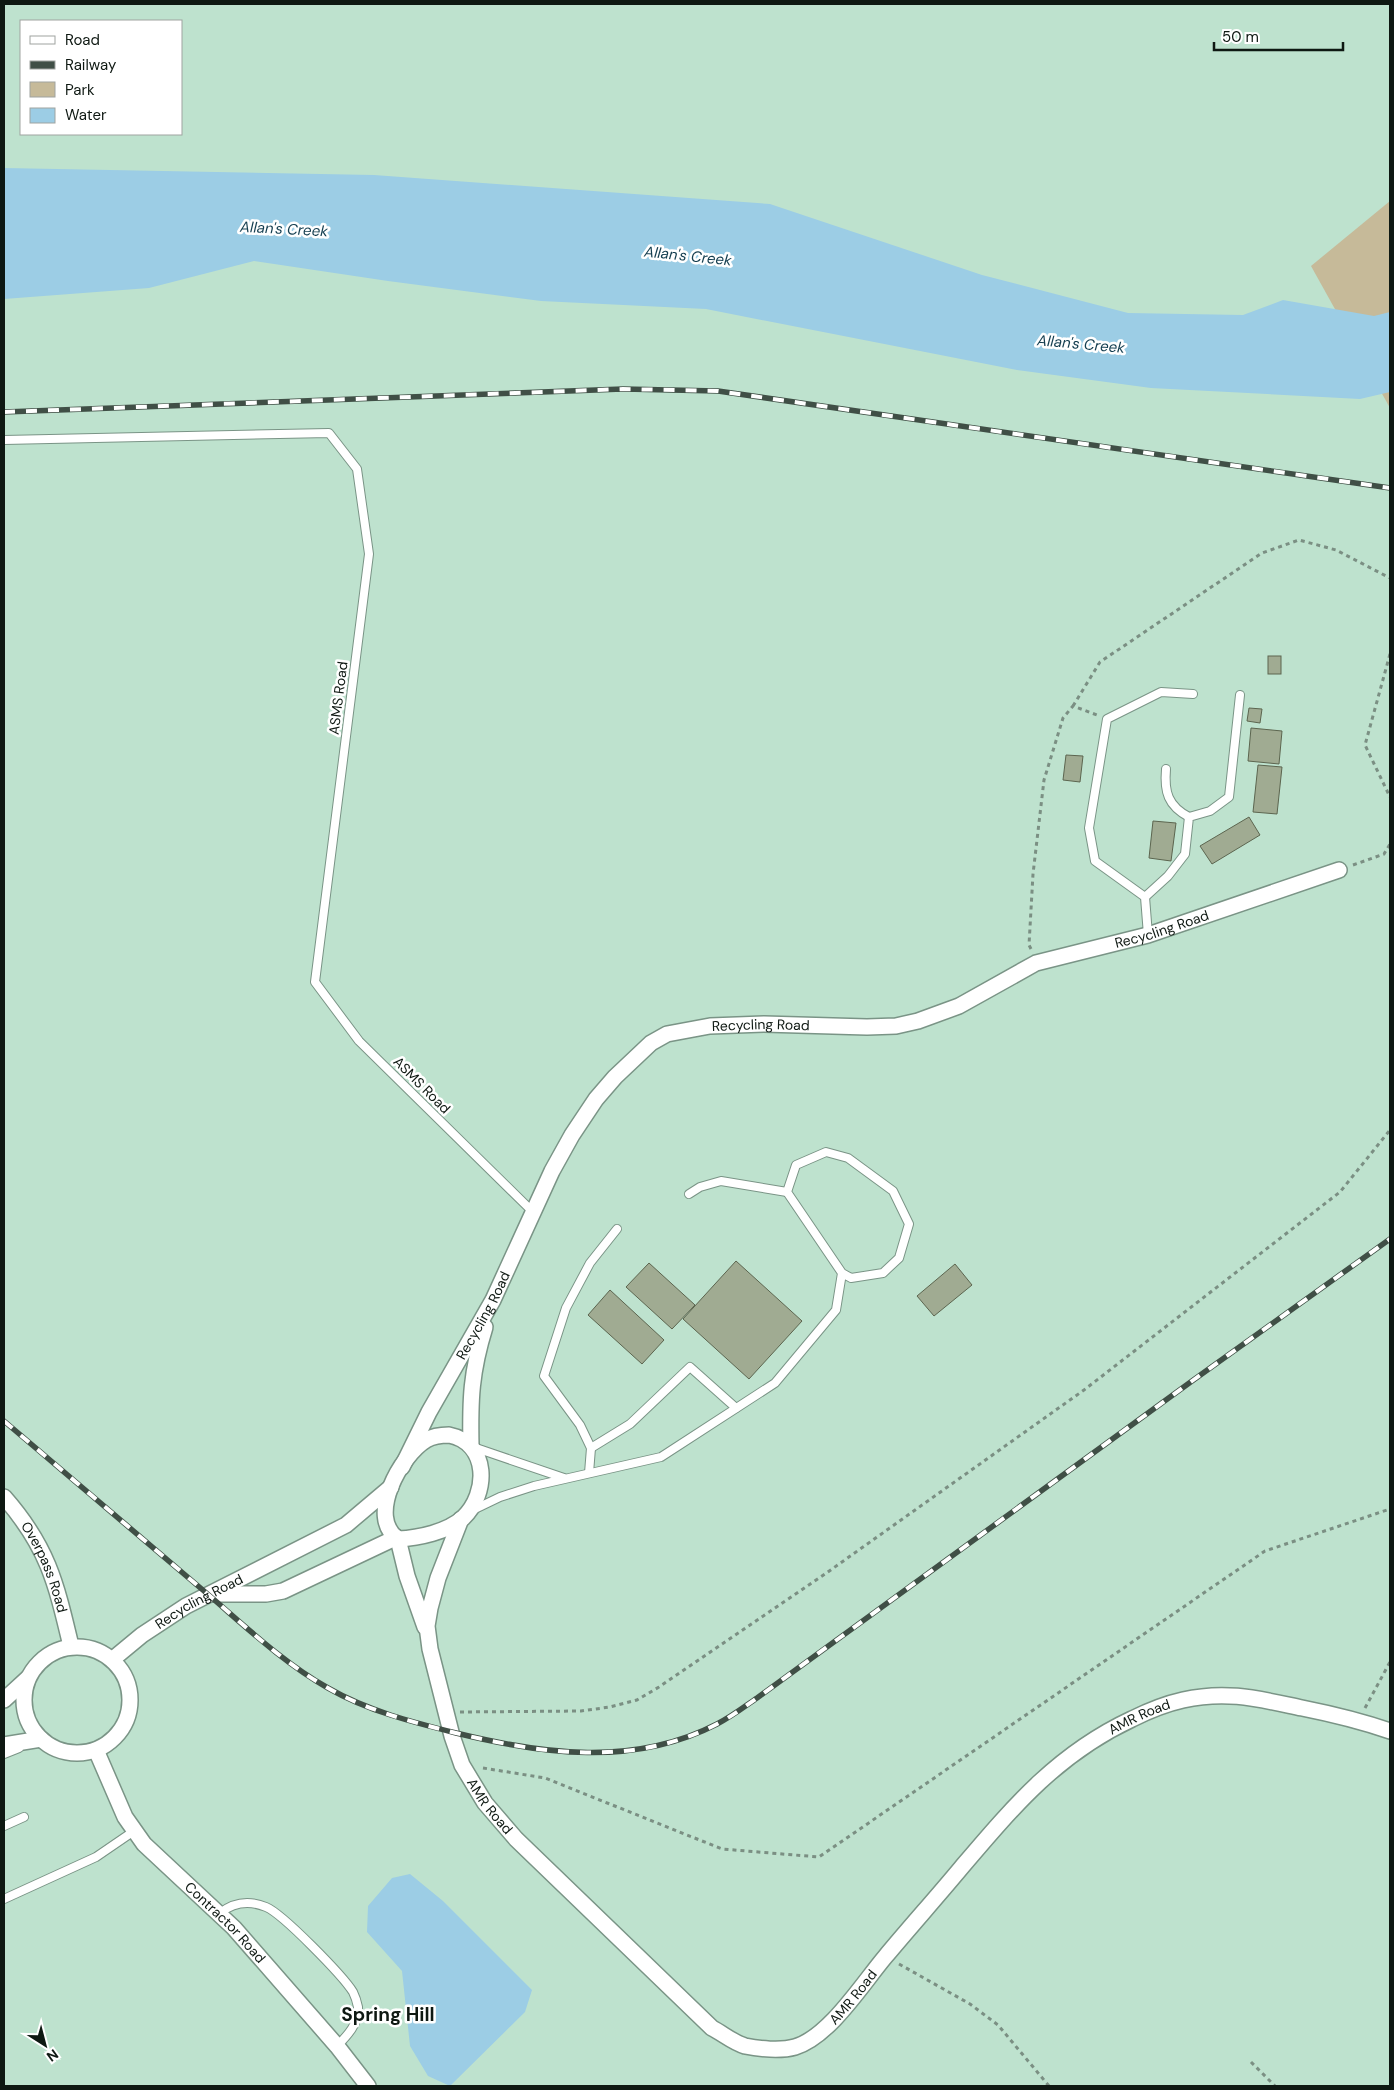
<svg xmlns="http://www.w3.org/2000/svg" width="1394" height="2090" viewBox="0 0 1394 2090" font-family="'DM Sans',sans-serif">
<style>
.built{fill:#bee2ce;fill-rule:evenodd}
.green{fill:#c6ba99}
.water{fill:#9ccde5}
.building{fill:#a0ab92;stroke:#5c654f}
.lines{fill:none;stroke-linecap:round;stroke-linejoin:round}
.service-casing{stroke:#7a9486;stroke-width:10}
.minor-casing{stroke:#7a9486;stroke-width:18}
.path{stroke:#7b8f83;stroke-width:3;stroke-dasharray:4 4;stroke-linecap:butt}
.service{stroke:#fff;stroke-width:8}
.minor{stroke:#fff;stroke-width:15}
.rail-casing{stroke:#404f46;stroke-width:5.5}
.rail{stroke:#fff;stroke-width:4;stroke-dasharray:11;stroke-linecap:butt}
.labels{text-anchor:middle;stroke-width:5;stroke-linejoin:round;paint-order:stroke}
.street-label{font-size:14px;fill:#0e1812;stroke:#fff}
.water-label{font-size:15px;font-style:italic;fill:#133d4f;stroke:#fff}
.district-label{font-size:19px;font-weight:bold;fill:#0e1812;stroke:#fff}
</style>
<rect width="100%" height="100%" fill="#cfebdb"/>
<path class="built" d="M4 4H1390V2086H4ZM21 21H181V134H21Z"/>
<path class="green" d="M1390 201V408L1311 266Z"/>
<g class="water">
<path d="M4 168 374 175 770 204 982 275 1128 313 1243 315 1283 300 1374 316 1390 312V392L1360 399 1151 388 1017 370 706 309 541 301 388 281 254 261 149 288 4 299Z"/>
<path d="M410 1874 443 1901 532 1990 525 2012 450 2086 428 2076 410 2046 402 1971 367 1932 368 1906 392 1878Z"/>
</g>
<g class="building">
<rect x="1268" y="656" width="13" height="18"/>
<path d="M1249 708 1262 709 1260 723 1247 721Z"/>
<path d="M1251 728 1282 731 1279 764 1248 761Z"/>
<path d="M1066 755 1083 756 1080 782 1063 780Z"/>
<path d="M1258 765 1282 767 1277 814 1253 812Z"/>
<path d="M1249 817 1260 835 1212 864 1200 846Z"/>
<path d="M1153 821 1176 823 1171 861 1149 858Z"/>
<path d="M736 1261 802 1321 749 1379 683 1319Z"/>
<path d="M649 1263 695 1305 672 1329 626 1287Z"/>
<path d="M955 1264 972 1285 934 1316 917 1296Z"/>
<path d="M610 1290 664 1340 642 1364 588 1315Z"/>
</g>
<g class="lines">
<g class="service-casing">
<g id="service">
<path d="M4 440 329 433 357 469 369 554 315 982 359 1041 533 1212"/>
<path d="M1166 769C1164 792 1168 806 1189 817"/>
<path d="M1145 897 1168 876 1185 854 1189 817 1210 811 1229 797 1240 695"/>
<path d="M1148 935 1145 897 1095 861 1089 828 1107 719 1161 692 1193 694"/>
<path d="M689 1194 700 1187 721 1181 787 1192"/>
<path d="M473 1447 564 1478"/>
<path d="M591 1448 630 1424 690 1367 736 1408"/>
<path d="M589 1473 591 1448 580 1425 544 1376 566 1308 590 1263 617 1229"/>
<path d="M473 1510 500 1497 534 1486 661 1457 775 1383 836 1310 842 1273 787 1192 796 1165 826 1152 848 1158 893 1191 909 1224 899 1258 883 1273 851 1278 842 1273"/>
<path d="M4 1754 19 1748"/>
<path d="M4 1826 24 1817"/>
<path d="M4 1899 96 1857 134 1831"/>
<path d="M220 1913C234 1902 249 1900 266 1907 283 1914 343 1976 353 1992 355 1996 357 2002 358 2007 359 2023 348 2035 337 2046"/>
</g>
</g>
<g class="minor-casing">
<g id="minor">
<path d="M449 1435C489 1443 489 1493 463 1518 447 1532 419 1538 398 1539 366 1517 401 1455 426 1440 433 1436 440 1435 449 1435Z"/>
<path d="M471 1446C470 1400 471 1372 485 1327"/>
<path id="s1" d="M402 1467 429 1412 493 1300 552 1171 572 1135 596 1099 615 1077 651 1043 667 1034 710 1026 764 1024 867 1027 896 1026 918 1021 959 1006 1036 963 1148 935 1339 870"/>
<path id="s2" d="M4 1497C48 1547 56 1583 71 1646"/>
<path id="s3" d="M461 1519 438 1578 430 1608 427 1626 430 1649 452 1736 462 1765 485 1803 516 1839 712 2028C722 2033 734 2043 745 2046 759 2049 781 2051 795 2047 829 2037 863 1983 885 1957 910 1927 936 1898 961 1868 1013 1807 1057 1754 1132 1719 1148 1711 1165 1704 1183 1700 1227 1690 1259 1699 1302 1708 1332 1714 1361 1721 1390 1731"/>
<path d="M398 1539 407 1576 425 1627"/>
<path d="M211 1594H266L283 1591 395 1538"/>
<circle cx="77" cy="1700" r="53"/>
<path id="s4" d="M113 1659 142 1635 186 1606 346 1525 391 1487"/>
<path d="M4 1700 28 1678"/>
<path d="M4 1745 41 1739"/>
<path id="s5" d="M96 1750 125 1817 144 1844 234 1928 337 2046 368 2086"/>
</g>
</g>
<g class="path">
<path d="M1390 654 1365 745 1390 797"/>
<path d="M1073 706 1100 662 1262 553 1299 540 1336 550 1390 578"/>
<path d="M1353 865 1384 854 1390 844"/>
<path d="M1031 949 1029 945 1033 874 1044 780 1063 718 1073 706 1097 715"/>
<path d="M1365 1708 1390 1662"/>
<path d="M460 1712 581 1711 610 1707 637 1700 659 1687 825 1574 1084 1390 1340 1192 1390 1130"/>
<path d="M483 1768 545 1778 722 1849 819 1857 1265 1551 1390 1509"/>
<path d="M899 1964 970 2004 998 2025 1049 2086"/>
<path d="M1251 2062 1275 2086"/>
</g>
<use href="#service" class="service"/>
<use href="#minor" class="minor"/>
<g class="rail-casing">
<g id="rail">
<path d="M4 412 623 389 718 391 1390 488"/>
<path d="M4 1421C70 1477 137 1534 204 1591 244 1625 282 1662 328 1688 368 1711 412 1722 456 1733 542 1754 634 1767 717 1724 731 1717 744 1707 757 1698L1192 1381 1390 1239"/>
</g>
</g>
<use href="#rail" class="rail"/>
</g>
<g class="labels">
<g class="street-label">
<text transform="translate(338 698) rotate(-83)" y="5">ASMS Road</text>
<text dy="5" stroke="none"><textPath href="#s1" startOffset="1028">Recycling Road</textPath></text>
<text dy="5" stroke="none"><textPath href="#s1" startOffset="608">Recycling Road</textPath></text>
<text transform="translate(422 1085) rotate(45)" y="5">ASMS Road</text>
<text dy="5" stroke="none"><textPath href="#s1" startOffset="172">Recycling Road</textPath></text>
<text dy="5" stroke="none"><textPath href="#s2" startOffset="82">Overpass Road</textPath></text>
<text dy="5" stroke="none"><textPath href="#s4" startOffset="104">Recycling Road</textPath></text>
<text dy="5" stroke="none"><textPath href="#s3" startOffset="1191">AMR Road</textPath></text>
<text dy="5" stroke="none"><textPath href="#s3" startOffset="306">AMR Road</textPath></text>
<text dy="5" stroke="none"><textPath href="#s5" startOffset="219">Contractor Road</textPath></text>
<text dy="5" stroke="none"><textPath href="#s3" startOffset="786">AMR Road</textPath></text>
</g>
<g class="water-label">
<text transform="translate(284 229) rotate(3)" y="5">Allan's Creek</text>
<text transform="translate(688 256) rotate(6)" y="5">Allan's Creek</text>
<text transform="translate(1081 344) rotate(5)" y="5">Allan's Creek</text>
</g>
<g class="district-label">
<text x="388" y="2021">Spring Hill</text>
</g>
</g>
<rect width="1394" height="2090" fill="none" stroke="#0e1812" stroke-width="10"/>
<rect x="20" y="20" width="162" height="115" fill="#ffffff" stroke="#9fa3a0"/>
<rect x="30" y="36" width="25" height="8" fill="#ffffff" stroke="#9fa3a0"/>
<text x="65" y="45" font-size="15" fill="#0e1812">Road</text>
<rect x="30" y="61" width="25" height="8" fill="#404f46" stroke="#9fa3a0"/>
<text x="65" y="70" font-size="15" fill="#0e1812">Railway</text>
<rect x="30" y="82" width="25" height="15" fill="#c6ba99" stroke="#9fa3a0"/>
<text x="65" y="95" font-size="15" fill="#0e1812">Park</text>
<rect x="30" y="108" width="25" height="15" fill="#9ccde5" stroke="#9fa3a0"/>
<text x="65" y="120" font-size="15" fill="#0e1812">Water</text>
<g transform="translate(45 2045) rotate(144)" stroke="#ffffff" stroke-width="4" paint-order="stroke">
<path d="M0-4L9 19L0 12L-9 19Z" fill="#0e1812"/>
<text y="-8" font-size="14" font-weight="bold" text-anchor="middle" fill="#0e1812">N</text>
</g>
<path d="M1214 42v8h129v-8" fill="none" stroke="#0e1812" stroke-width="2.5"/>
<text x="1222" y="42" font-size="15" fill="#0e1812" stroke="#ffffff" stroke-width="4" paint-order="stroke">50 m</text>
</svg>
